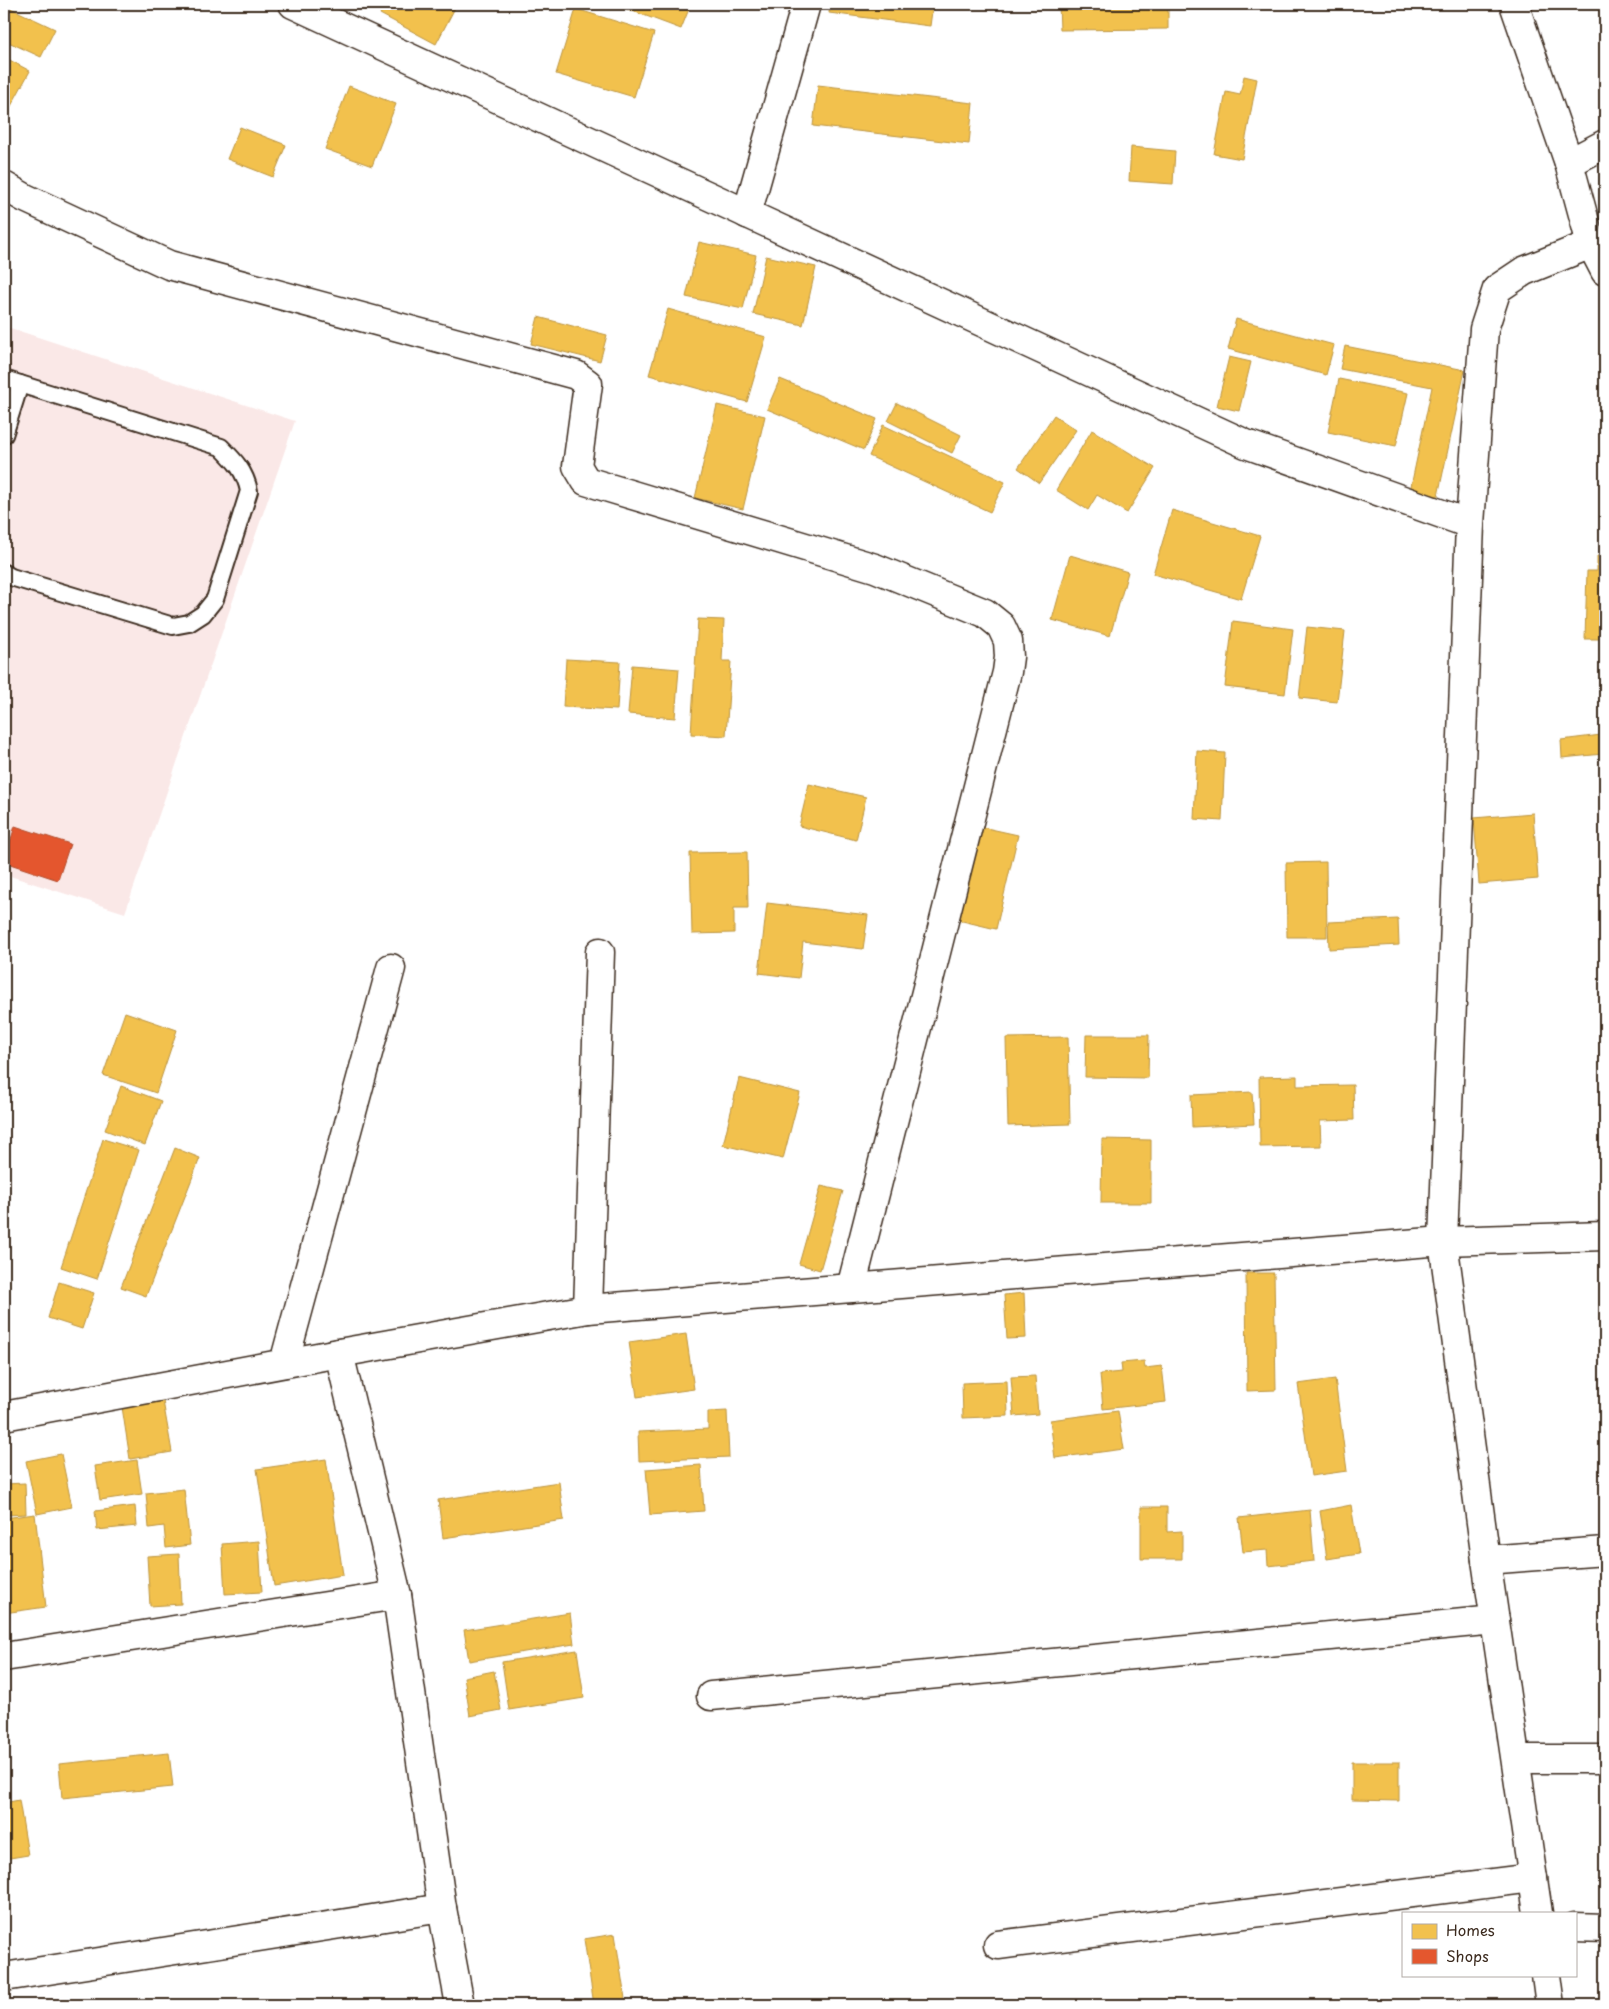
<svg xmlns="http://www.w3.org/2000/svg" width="1609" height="2009" viewBox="0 0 1609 2009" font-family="'Playpen Sans',sans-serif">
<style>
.built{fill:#fae8e7}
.homes{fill:#f2c14e;stroke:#bb9440}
.shops{fill:#e4572e;stroke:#b14a29}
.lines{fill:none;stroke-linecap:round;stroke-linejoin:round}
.service-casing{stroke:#3b2a1e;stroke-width:20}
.minor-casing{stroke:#3b2a1e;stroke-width:31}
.service{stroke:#fff;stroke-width:16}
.minor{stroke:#fff;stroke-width:28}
</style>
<rect width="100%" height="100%" fill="#fff"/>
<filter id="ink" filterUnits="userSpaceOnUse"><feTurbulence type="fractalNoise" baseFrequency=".02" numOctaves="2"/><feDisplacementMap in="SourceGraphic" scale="10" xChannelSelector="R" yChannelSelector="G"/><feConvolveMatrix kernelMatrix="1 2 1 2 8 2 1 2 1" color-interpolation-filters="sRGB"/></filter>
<g filter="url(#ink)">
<path class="built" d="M4 326 295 421 125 913 4 874Z"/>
<g class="homes">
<path d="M385 4H457L436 44 380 14Z"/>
<path d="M614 4H691L681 29Z"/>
<path d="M830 4H933L930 26 829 13Z"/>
<path d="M1059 4H1168V29L1060 30Z"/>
<path d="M4 5 55 29 41 57 4 40Z"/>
<path d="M576 9 654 33 634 97 556 74Z"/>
<path d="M4 57 30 71 4 119Z"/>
<path d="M1244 76 1257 79 1242 159 1214 154 1226 92 1240 95Z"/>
<path d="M818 85 973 103 969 144 813 126Z"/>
<path d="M349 86 396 104 372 166 325 149Z"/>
<path d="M240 127 286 145 273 177 227 159Z"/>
<path d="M1131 147 1175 151 1173 184 1129 181Z"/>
<path d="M699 242 756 255 743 309 686 297Z"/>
<path d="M766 256 816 267 803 325 753 314Z"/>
<path d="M668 309 766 337 747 402 649 375Z"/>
<path d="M538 317 607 335 600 361 531 344Z"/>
<path d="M1236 319 1334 345 1326 375 1228 349Z"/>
<path d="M1345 346 1465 370 1438 496 1410 491 1432 387 1340 369Z"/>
<path d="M1229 357 1251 362 1239 411 1217 406Z"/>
<path d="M780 379 877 419 864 450 767 409Z"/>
<path d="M1339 379 1408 393 1396 446 1328 432Z"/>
<path d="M897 403 961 435 952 453 888 421Z"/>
<path d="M717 405 765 416 743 509 695 498Z"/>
<path d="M1054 415 1076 430 1039 483 1018 468Z"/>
<path d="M883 425 1005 482 990 512 869 456Z"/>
<path d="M1092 430 1155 468 1127 513 1097 495 1088 510 1056 490Z"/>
<path d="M1172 510 1260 536 1241 599 1153 574Z"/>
<path d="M1070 555 1128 572 1110 636 1052 620Z"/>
<path d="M1597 556 1605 557V639H1585L1587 571H1597Z"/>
<path d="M698 619 724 620 722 661H731L726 736 691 734Z"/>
<path d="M1233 621 1293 629 1285 694 1225 687Z"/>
<path d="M1307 627 1345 631 1337 702 1299 698Z"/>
<path d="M566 659 620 662 617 710 563 707Z"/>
<path d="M632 665 679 669 675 718 628 714Z"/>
<path d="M1601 735 1603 754 1562 758 1561 740Z"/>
<path d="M1197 751 1225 753 1222 821 1194 819Z"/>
<path d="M809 784 866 797 856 840 799 826Z"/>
<path d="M1533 813 1538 879 1479 884 1474 818Z"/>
<path d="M959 822 1018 835 996 929 937 915Z"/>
<path d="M747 852 748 908H734V933L692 934 690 853Z"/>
<path d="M1326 862 1327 937H1287L1286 863Z"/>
<path d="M767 903 868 915 863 949 803 942 799 978 759 973Z"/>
<path d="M1398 919 1399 945 1329 949 1328 922Z"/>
<path d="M125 1012 177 1030 156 1093 103 1075Z"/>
<path d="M1086 1035H1149L1148 1078 1085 1077Z"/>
<path d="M1068 1037 1070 1124 1008 1126 1006 1038Z"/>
<path d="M1297 1076V1086L1353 1085 1354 1120 1320 1121 1321 1146 1260 1147 1259 1077Z"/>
<path d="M739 1078 800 1093 783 1159 723 1145Z"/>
<path d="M121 1086 161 1101 145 1145 105 1130Z"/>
<path d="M1252 1092 1254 1124 1192 1127 1191 1095Z"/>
<path d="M103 1139 139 1150 97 1279 61 1267Z"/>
<path d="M1102 1139 1151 1140V1203H1101Z"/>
<path d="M175 1148 200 1158 146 1296 121 1287Z"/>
<path d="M821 1186 843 1191 820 1270 799 1264Z"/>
<path d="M1246 1273H1274L1276 1390 1247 1391Z"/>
<path d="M59 1282 94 1293 82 1329 48 1318Z"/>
<path d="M1024 1293 1026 1338 1007 1339 1004 1295Z"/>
<path d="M686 1334 694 1389 637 1397 629 1342Z"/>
<path d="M1144 1361 1145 1368 1162 1366 1166 1402 1103 1409 1100 1374 1122 1372 1121 1363Z"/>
<path d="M1035 1376 1038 1414 1014 1416 1011 1377Z"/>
<path d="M1335 1379 1347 1471 1311 1476 1298 1384Z"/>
<path d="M1007 1381 1008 1416 963 1418 962 1383Z"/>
<path d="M163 1401 172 1452 130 1459 122 1407Z"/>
<path d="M727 1411 729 1457 639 1461 638 1432 708 1429V1412Z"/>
<path d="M1118 1411 1124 1449 1055 1458 1050 1420Z"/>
<path d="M61 1454 72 1507 37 1514 26 1461Z"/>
<path d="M326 1459 343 1575 274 1586 257 1469Z"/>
<path d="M137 1460 142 1494 100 1500 95 1466Z"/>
<path d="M701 1465 704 1511 650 1515 646 1469Z"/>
<path d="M559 1482 564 1520 443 1538 438 1500Z"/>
<path d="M25 1483 26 1514 4 1515V1484Z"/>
<path d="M184 1489 190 1545 166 1548 164 1526 149 1528 146 1493Z"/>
<path d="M1351 1505 1359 1554 1327 1559 1320 1511Z"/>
<path d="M135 1506 137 1526 97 1530 95 1511Z"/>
<path d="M1141 1507H1167V1532L1182 1531V1559H1141Z"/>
<path d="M1310 1510 1314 1561 1268 1566 1267 1550 1243 1552 1239 1518Z"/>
<path d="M35 1514 46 1607 4 1613V1518Z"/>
<path d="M259 1541 262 1592 225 1594 222 1544Z"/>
<path d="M179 1554 181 1604 150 1606 147 1556Z"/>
<path d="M570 1613 574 1644 469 1661 464 1630Z"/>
<path d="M577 1650 584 1698 509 1710 502 1662Z"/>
<path d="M494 1671 501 1710 470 1716 464 1677Z"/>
<path d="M169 1753 173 1787 62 1798 59 1764Z"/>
<path d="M1352 1762H1399V1801L1352 1800Z"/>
<path d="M19 1800 28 1855 4 1859V1803Z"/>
<path d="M615 1934 626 2005H594L584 1939Z"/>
</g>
<path class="shops" d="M15 826 70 844 58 880 4 862Z"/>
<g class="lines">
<g class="service-casing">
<g id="service">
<path d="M4 379 221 447C235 461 245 471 249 491L215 599 203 614 189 623 173 626 11 577 4 573"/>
<path d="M4 435 20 384"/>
</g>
</g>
<g class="minor-casing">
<g id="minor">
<path d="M293 4 1246 444 1470 524"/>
<path d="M1514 4 1569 163 1591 244 1605 271"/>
<path d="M1569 163 1605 144"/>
<path d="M4 186 25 198 169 265 576 375 588 384 577 466 586 481 875 568 985 613 1001 626 1008 641 1009 657 1007 672 851 1288"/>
<path d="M747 214 806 4"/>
<path d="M588 1309 600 952"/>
<path d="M339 1353 397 1595 442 1908 460 2005"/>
<path d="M284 1363 391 968"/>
<path d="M4 1416 339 1353 588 1309 1443 1241 1605 1236"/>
<path d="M1486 1560 1605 1551"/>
<path d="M4 1657 397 1595"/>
<path d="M711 1696 1495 1620"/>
<path d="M1516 1759H1605"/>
<path d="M1538 1913 1486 1560 1443 1241 1470 524 1484 329 1497 289 1524 271 1591 244"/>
<path d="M1575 1927 1605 1928"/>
<path d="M998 1945 1533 1878"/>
<path d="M1546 1975 1550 2005"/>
<path d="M4 1977 442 1908"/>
</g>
</g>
<use href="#service" class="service"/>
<use href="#minor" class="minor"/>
</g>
</g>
<rect width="1609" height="2009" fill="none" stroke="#fff" stroke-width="20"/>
<rect x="10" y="10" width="1589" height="1989" fill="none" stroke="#3b2a1e" stroke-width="2" filter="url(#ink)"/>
<rect x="1402" y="1912" width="175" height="65" fill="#ffffff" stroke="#b1aaa5"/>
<rect x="1412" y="1924" width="25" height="15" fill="#f2c14e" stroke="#b1aaa5"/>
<text x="1446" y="1936" font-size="15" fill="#3b2a1e">Homes</text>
<rect x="1412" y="1949" width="25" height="15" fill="#e4572e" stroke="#b1aaa5"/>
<text x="1446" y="1962" font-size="15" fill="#3b2a1e">Shops</text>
</svg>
